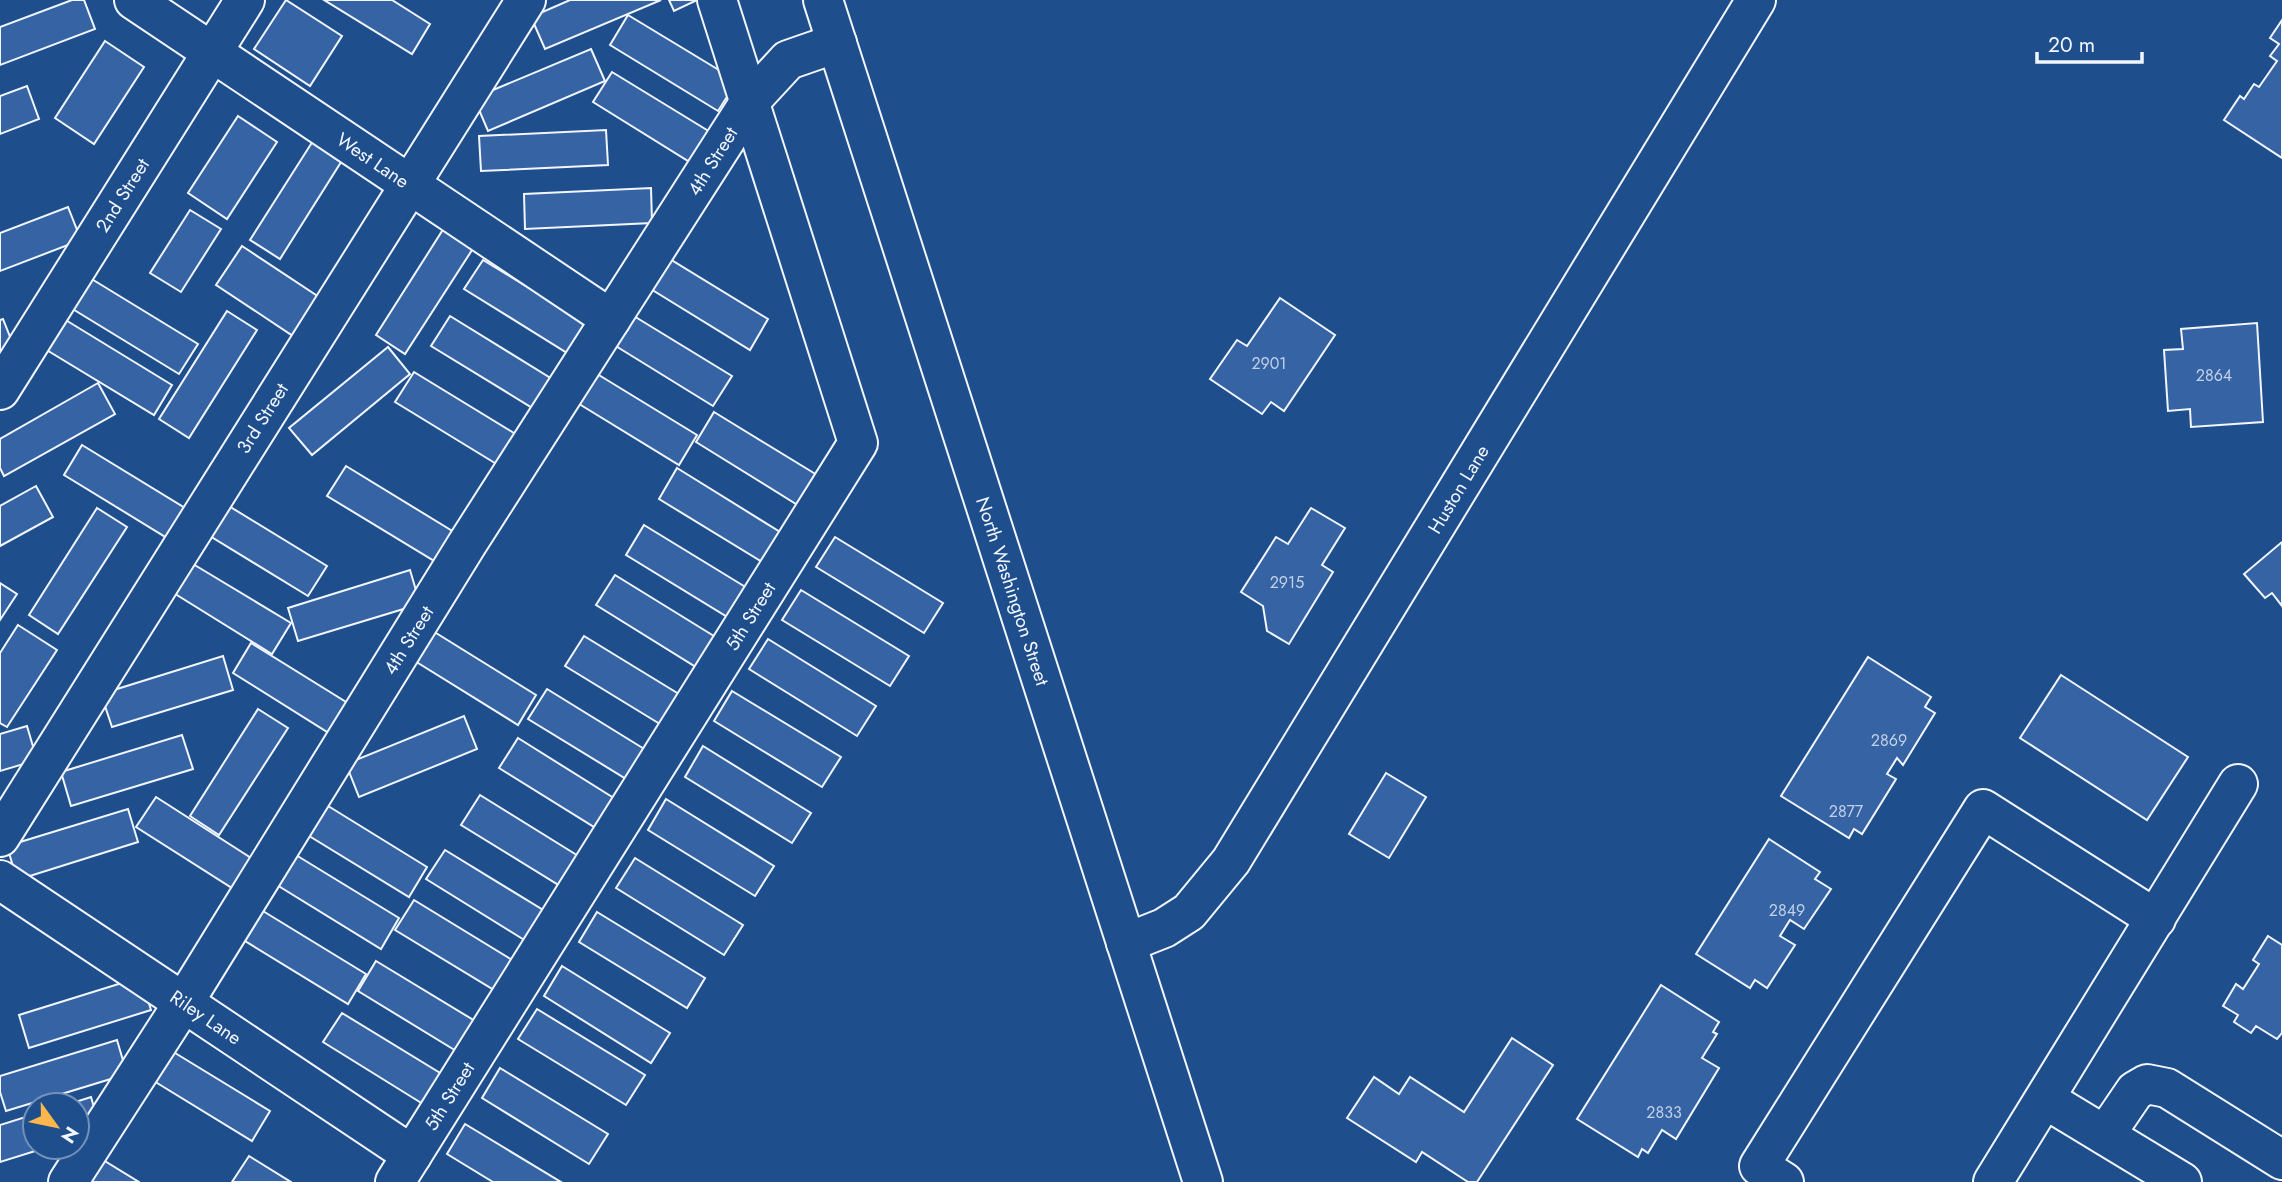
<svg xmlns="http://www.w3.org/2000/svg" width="2282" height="1182" viewBox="0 0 2282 1182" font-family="Jost,sans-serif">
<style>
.building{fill:#3563a3;stroke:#f2f6ff;stroke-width:2}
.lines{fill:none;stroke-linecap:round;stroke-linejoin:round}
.minor-casing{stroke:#f2f6ff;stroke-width:42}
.major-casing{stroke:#f2f6ff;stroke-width:42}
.minor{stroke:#1f4e8c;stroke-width:38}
.major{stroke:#1f4e8c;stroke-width:38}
.labels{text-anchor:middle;stroke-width:5;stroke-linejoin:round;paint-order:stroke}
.number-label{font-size:16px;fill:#c3d1e8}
.street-label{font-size:19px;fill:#f2f6ff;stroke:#1f4e8c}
</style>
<rect width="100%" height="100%" fill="#1f4e8c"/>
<g class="building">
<path d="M72 0H84L95 29 0 65V27Z"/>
<path d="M286 0 342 36 310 86 254 49Z"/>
<path d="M324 0H392L430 24 412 54Z"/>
<path d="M570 0H661L545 49 531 17Z"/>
<path d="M669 0H697L674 11Z"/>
<path d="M628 15 737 81 718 111 610 45Z"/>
<path d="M2282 20V158L2224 120 2240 96 2244 99 2254 84 2259 87 2277 61 2270 56 2279 44 2270 38Z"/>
<path d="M105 41 144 67 94 144 55 118Z"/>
<path d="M591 49 605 81 488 131 474 98Z"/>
<path d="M612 72 720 138 701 169 593 102Z"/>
<path d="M27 86 39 119 0 134V96Z"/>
<path d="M238 116 277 142 227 219 188 193Z"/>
<path d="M606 130 608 165 481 171 479 136Z"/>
<path d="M318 133 348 151 280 259 250 240Z"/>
<path d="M651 188 652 223 525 229 524 194Z"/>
<path d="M68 207 81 240 0 271V233Z"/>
<path d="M190 210 221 229 181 292 150 273Z"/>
<path d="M444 228 474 247 405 354 376 335Z"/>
<path d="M242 246 319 297 293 336 216 285Z"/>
<path d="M660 253 768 319 750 350 641 283Z"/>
<path d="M483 260 590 325 572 356 464 289Z"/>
<path d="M90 278 198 344 179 374 71 308Z"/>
<path d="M1280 298 1335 335 1284 411 1271 402 1262 414 1210 379 1237 340 1247 346Z"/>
<path d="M624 310 732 376 713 406 606 340Z"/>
<path d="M227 311 257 330 189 438 159 419Z"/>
<path d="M450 316 557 382 539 412 431 346Z"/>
<path d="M3 319 16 352 0 358V320Z"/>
<path d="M64 319 172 385 154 415 45 349Z"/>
<path d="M2257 323 2263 422 2191 427 2190 409 2168 411 2164 350 2183 349 2181 329Z"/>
<path d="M388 347 410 374 312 455 289 428Z"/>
<path d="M589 369 697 435 679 465 571 399Z"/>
<path d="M414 372 522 438 503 468 395 402Z"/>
<path d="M98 383 115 414 4 476 0 468V439Z"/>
<path d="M714 412 822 478 804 509 696 442Z"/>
<path d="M82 445 190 511 172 541 64 475Z"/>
<path d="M346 466 454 532 436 562 327 496Z"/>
<path d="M677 468 785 535 767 565 659 499Z"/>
<path d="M36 486 53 517 0 546V506Z"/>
<path d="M219 500 327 566 308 596 200 530Z"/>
<path d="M97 508 127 527 58 634 29 615Z"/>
<path d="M1311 508 1345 528 1322 565 1333 572 1289 644 1267 631 1263 606 1241 592 1276 537 1288 544Z"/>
<path d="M644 525 752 591 734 621 626 555Z"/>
<path d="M835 537 943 603 924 633 816 567Z"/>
<path d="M2282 542V606L2272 593 2265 598 2244 574Z"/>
<path d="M183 558 291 623 272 654 164 587Z"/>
<path d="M410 570 420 604 298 641 288 608Z"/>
<path d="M615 575 722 641 704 672 596 605Z"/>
<path d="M0 583 17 594 0 620Z"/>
<path d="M801 590 909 656 890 686 782 620Z"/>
<path d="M18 625 57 650 7 727 0 723V653Z"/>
<path d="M428 628 536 695 518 725 410 658Z"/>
<path d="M584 636 692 702 673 732 565 666Z"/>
<path d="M768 639 876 706 857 736 749 669Z"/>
<path d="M251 643 359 710 340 740 233 673Z"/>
<path d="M223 656 233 690 112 727 101 694Z"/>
<path d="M1868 657 1931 697 1925 707 1935 713 1903 765 1897 758 1887 774 1896 779 1862 834 1854 829 1849 838 1781 796Z"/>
<path d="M2061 675 2188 757 2147 820 2020 738Z"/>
<path d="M547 689 654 755 636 785 528 719Z"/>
<path d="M732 691 841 757 822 787 714 721Z"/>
<path d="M258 709 288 728 219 835 190 816Z"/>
<path d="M464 716 477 749 359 797 346 764Z"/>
<path d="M27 726 37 760 0 771V734Z"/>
<path d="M182 735 193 769 71 806 61 772Z"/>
<path d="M518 738 625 805 607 835 499 768Z"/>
<path d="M703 746 811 813 792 843 685 777Z"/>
<path d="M1386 773 1426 797 1389 858 1349 834Z"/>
<path d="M480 795 588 862 570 892 461 825Z"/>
<path d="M156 797 262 865 243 895 136 827Z"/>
<path d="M666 799 774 866 755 896 648 830Z"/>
<path d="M320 801 427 867 409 897 301 831Z"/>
<path d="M128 809 138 842 17 880 7 846Z"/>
<path d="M1769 839 1820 872 1815 879 1831 889 1804 929 1790 920 1780 936 1795 945 1767 988 1755 980 1750 988 1696 954Z"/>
<path d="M445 850 553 916 534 946 426 879Z"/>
<path d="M291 852 399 918 381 949 272 882Z"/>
<path d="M635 858 743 925 724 955 616 888Z"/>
<path d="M414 900 522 966 504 996 395 930Z"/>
<path d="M258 908 366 974 348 1004 240 938Z"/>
<path d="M597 912 705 978 687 1008 579 942Z"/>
<path d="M2268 936 2282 945V1033L2277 1039 2256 1026 2251 1033 2234 1022 2238 1015 2223 1006 2236 984 2243 989 2259 964 2253 960Z"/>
<path d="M376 961 485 1027 466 1057 358 991Z"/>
<path d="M562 966 670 1033 651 1063 544 996Z"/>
<path d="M141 977 151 1010 29 1048 19 1015Z"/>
<path d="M1661 985 1719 1022 1713 1032 1717 1034 1702 1058 1719 1068 1676 1139 1662 1130 1648 1153 1642 1149 1638 1157 1577 1119Z"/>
<path d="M537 1009 645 1075 626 1105 518 1039Z"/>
<path d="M342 1013 450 1079 431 1109 323 1042Z"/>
<path d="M1512 1038 1553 1065 1477 1182H1468L1422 1152 1416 1162 1347 1118 1374 1077 1399 1094 1410 1077 1464 1112Z"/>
<path d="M117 1040 127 1074 6 1111 0 1092V1076Z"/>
<path d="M162 1045 270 1111 252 1141 144 1075Z"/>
<path d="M500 1068 608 1134 589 1164 482 1098Z"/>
<path d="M91 1097 101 1131 77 1138V1105H66Z"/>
<path d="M35 1114V1147H48L0 1162V1125Z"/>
<path d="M465 1124 561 1182H493L447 1154Z"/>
<path d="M95 1155 139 1182H78Z"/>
<path d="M249 1156 291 1182H232Z"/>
</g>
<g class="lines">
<g class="minor-casing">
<g id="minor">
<path d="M134 0 611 319"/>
<path d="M0 390 245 0"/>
<path d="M0 837 526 0"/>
<path d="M0 880 412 1155"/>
<path d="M1126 943 1164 928 1189 912 1231 861 1756 0"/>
<path d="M2045 1099 2182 1182"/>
<path d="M2105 1135 2135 1091 2147 1084 2167 1088 2282 1160"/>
<path d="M68 1182 184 1002 467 544 751 100 788 60 837 43"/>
<path d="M395 1182 858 443 717 0"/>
<path d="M1784 1182 1759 1166 1983 809 2156 919"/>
<path d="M1993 1182 2238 784"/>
</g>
</g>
<g class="major-casing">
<path id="major" d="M823 0 1203 1182"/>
</g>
<use href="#minor" class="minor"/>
<use href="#major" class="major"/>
</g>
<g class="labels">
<g class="number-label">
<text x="1269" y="369">2901</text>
<text x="2214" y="381">2864</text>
<text x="1287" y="588">2915</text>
<text x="1889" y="746">2869</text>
<text x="1846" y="817">2877</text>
<text x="1787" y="916">2849</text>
<text x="1664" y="1118">2833</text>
</g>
<g class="street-label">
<text transform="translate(373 160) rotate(34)" y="7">West Lane</text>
<text transform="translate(712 161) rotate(-58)" y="7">4th Street</text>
<text transform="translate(122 195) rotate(-58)" y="7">2nd Street</text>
<text transform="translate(262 418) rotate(-58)" y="7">3rd Street</text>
<text transform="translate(1458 489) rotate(-59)" y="7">Huston Lane</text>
<text transform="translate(1013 591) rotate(72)" y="7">North Washington Street</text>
<text transform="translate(750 616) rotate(-58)" y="7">5th Street</text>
<text transform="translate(408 640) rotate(-58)" y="7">4th Street</text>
<text transform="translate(206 1017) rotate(34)" y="7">Riley Lane</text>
<text transform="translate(449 1096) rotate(-58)" y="7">5th Street</text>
</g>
</g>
<g transform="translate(56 1126) rotate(123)"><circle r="33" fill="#1f4e8c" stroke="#7391ba" stroke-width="2"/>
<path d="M0-5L12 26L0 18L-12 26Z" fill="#ffb74d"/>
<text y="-10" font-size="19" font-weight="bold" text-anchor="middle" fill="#f2f6ff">N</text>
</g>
<path d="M2037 52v10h105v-10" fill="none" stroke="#f2f6ff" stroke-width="3.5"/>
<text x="2048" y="52" font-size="21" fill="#f2f6ff" stroke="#1f4e8c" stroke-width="5" paint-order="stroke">20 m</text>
</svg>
